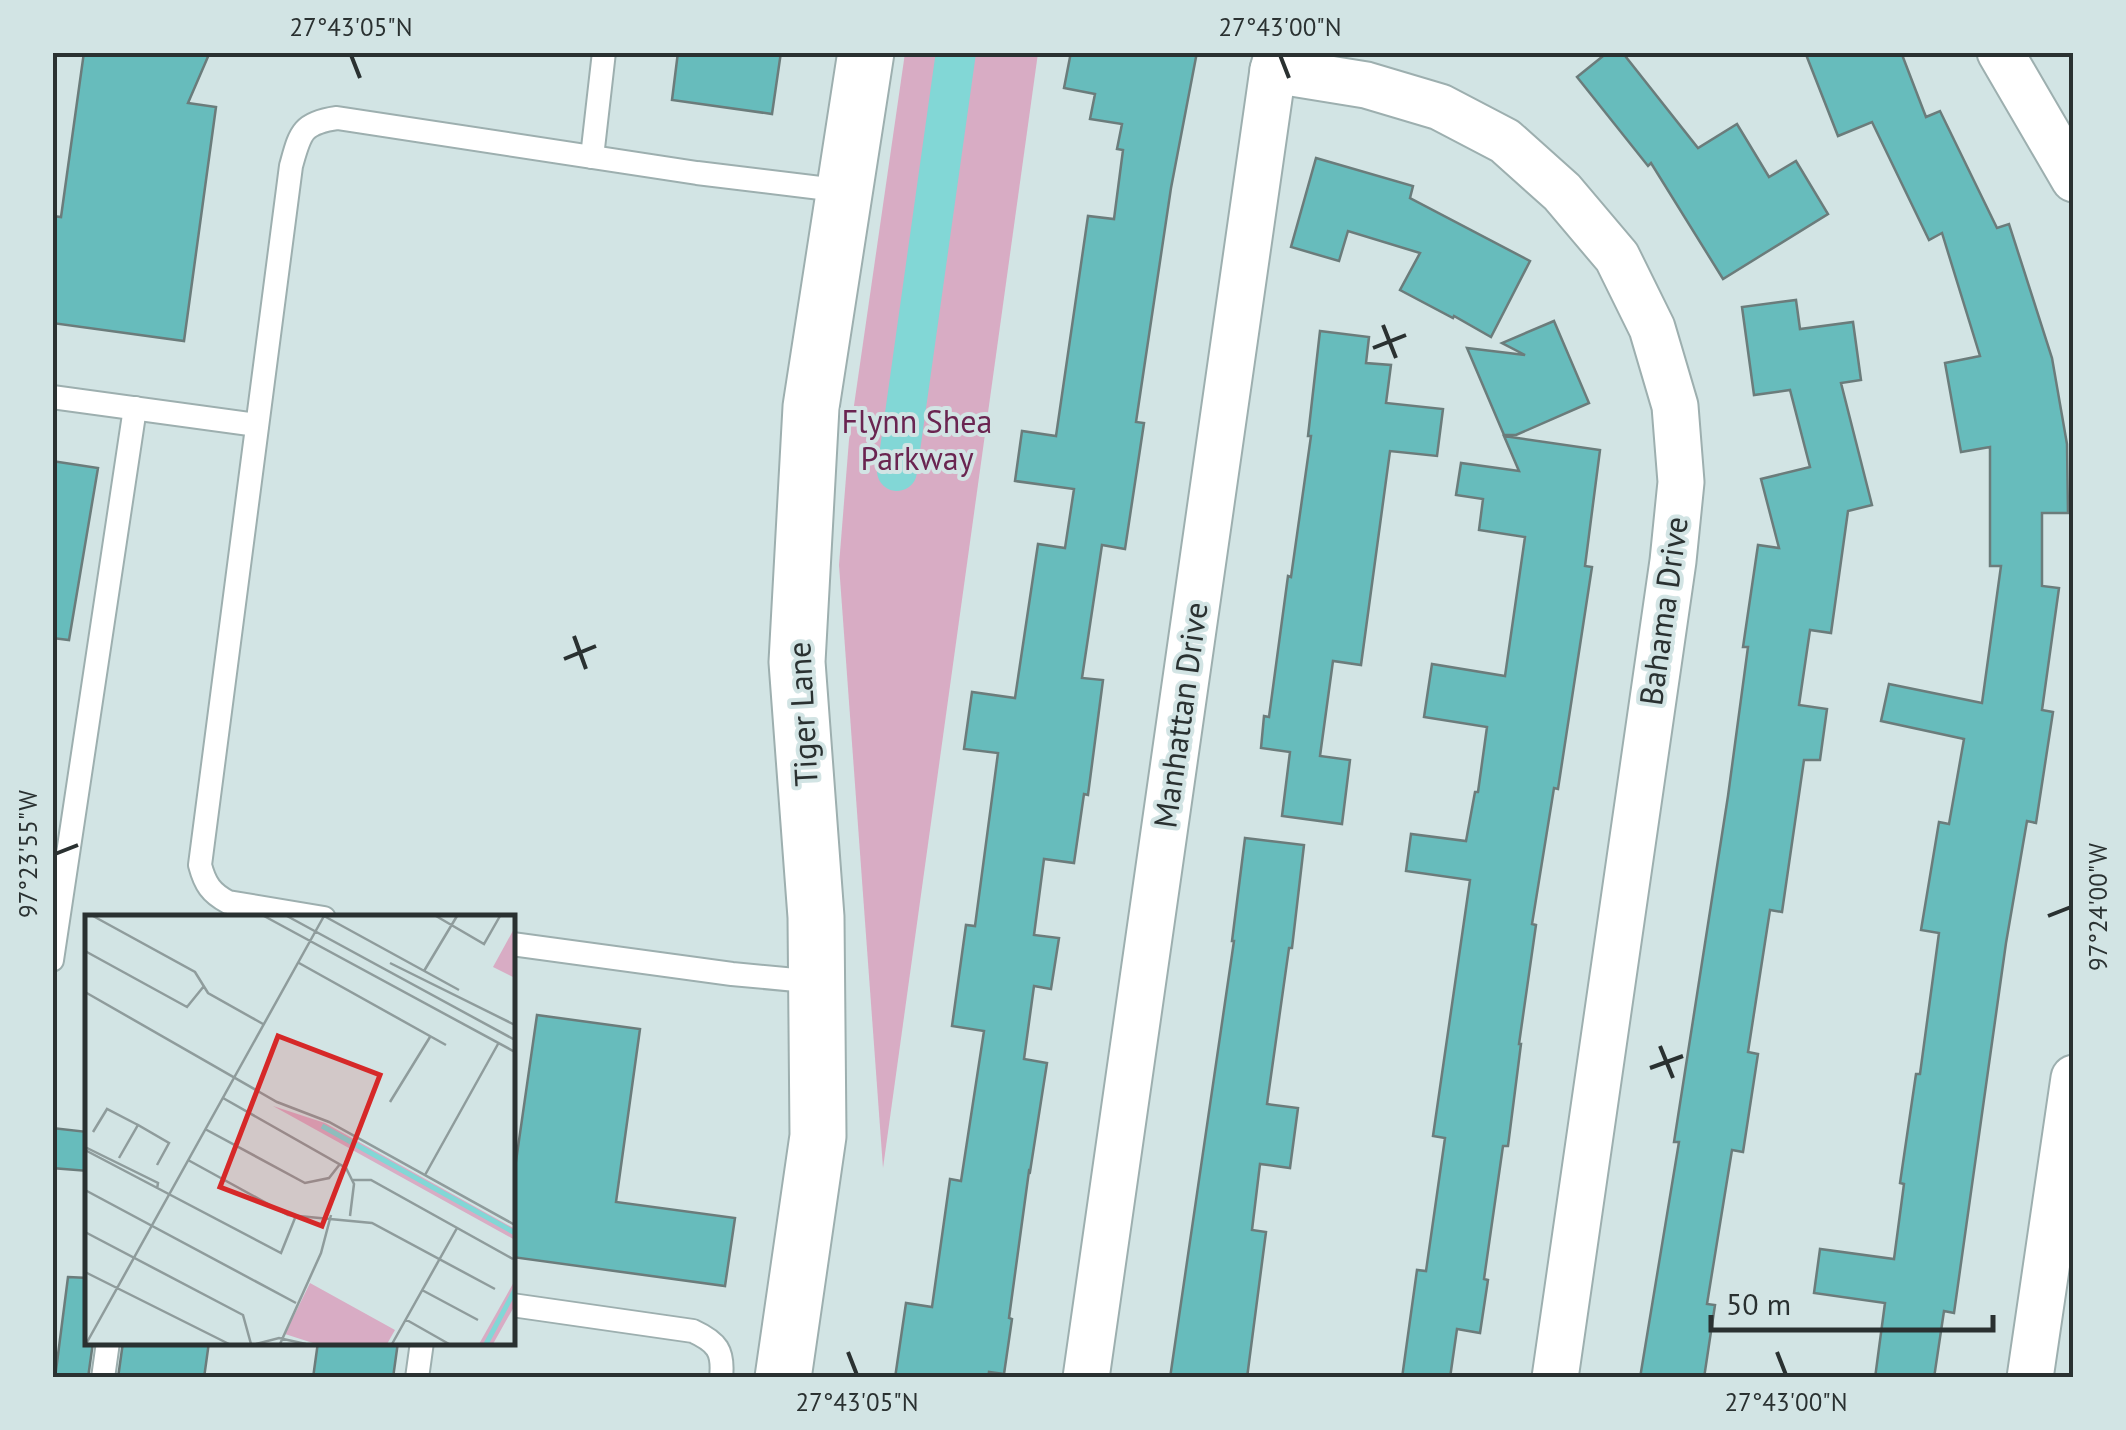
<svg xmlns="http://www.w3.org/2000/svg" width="2126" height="1430" viewBox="0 0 2126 1430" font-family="'PT Sans',sans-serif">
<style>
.green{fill:#d8acc4}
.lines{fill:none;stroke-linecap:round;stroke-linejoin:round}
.canal{stroke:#82d7d6;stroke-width:40}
.building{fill:#67bcbc;stroke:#6b7c7b;stroke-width:2.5}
.lane-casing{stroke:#9dafaf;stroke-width:26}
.street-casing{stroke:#9dafaf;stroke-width:49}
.secondary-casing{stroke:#9dafaf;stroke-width:59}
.lane{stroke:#fff;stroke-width:22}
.street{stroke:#fff;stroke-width:45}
.secondary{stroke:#fff;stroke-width:55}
.ticks{fill:none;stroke:#2a3131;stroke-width:4}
.labels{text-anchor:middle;stroke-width:8;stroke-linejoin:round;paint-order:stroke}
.park-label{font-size:32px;fill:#6a2551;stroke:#d2e4e4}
.street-label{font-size:32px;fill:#2a3131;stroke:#d2e4e4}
.inset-river{fill:none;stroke:#82d7d6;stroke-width:5}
.inset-road{fill:none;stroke:#8f9c9c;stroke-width:2.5}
.view{fill:#d62828;fill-opacity:0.15;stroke:#d62828;stroke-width:5}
.inset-edge{fill:none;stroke:#2a3131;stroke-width:5}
.neatline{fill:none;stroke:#2a3131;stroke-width:4}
.ticks-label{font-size:25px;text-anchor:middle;fill:#2a3131}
</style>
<rect width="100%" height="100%" fill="#d2e4e4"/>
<path class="green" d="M905 53H1038L883 1168 839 565 849 440Z"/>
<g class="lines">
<path class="canal" d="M897 471 956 52"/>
</g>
<g class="building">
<path d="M84 52H210L188 103 216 107 184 341 52 323V216L61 217Z"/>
<path d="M678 52H781L772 114 672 100Z"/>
<path d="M1071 52H1197L1171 188 1136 422 1144 423 1125 549 1102 545 1082 678 1103 680 1088 795 1084 794 1074 863 1044 859 1034 935 1059 938 1051 989 1034 986 1024 1059 1047 1063 1030 1172 1029 1171 1009 1318 1012 1319 1004 1374 989 1372 988 1378H895L906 1303 932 1307 950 1179 961 1181 984 1031 952 1026 966 925 975 926 998 753 964 749 972 692 1015 698 1038 544 1065 548 1074 489 1015 481 1022 431 1056 436 1088 216 1114 219 1123 150 1117 149 1122 124 1090 119 1095 94 1064 88Z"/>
<path d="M1608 52H1622L1698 148 1737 124 1769 177 1796 161 1828 214 1723 279 1651 163 1648 166 1577 77Z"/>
<path d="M1805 52H1901L1926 117 1940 111 1997 228 2009 224 2052 358 2067 444 2068 513H2042V586L2059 588 2042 710 2053 712 2036 823 2027 821 2006 943 1954 1313 1944 1311 1934 1378H1875L1885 1303 1814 1293 1820 1249 1894 1259 1904 1184 1900 1183 1916 1074H1920L1939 933 1921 930 1939 822 1949 824 1964 739 1881 721 1889 684 1982 703 2001 566H1990V447L1961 452 1945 363 1980 356 1942 233 1929 240 1872 122 1838 136Z"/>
<path d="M1316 158 1413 186 1410 198 1530 261 1491 337 1454 316 1453 318 1400 290 1420 253 1348 231 1339 261 1291 247Z"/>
<path d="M1796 300 1800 329 1853 322 1861 380 1841 383 1872 505 1848 511 1831 633 1810 630 1799 705 1827 709 1820 760H1804L1782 912 1770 910 1748 1052 1758 1054 1743 1152 1732 1150 1707 1304 1715 1305 1704 1378H1640L1679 1142H1674L1728 796 1748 647H1743L1758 545 1779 548 1761 479 1810 467 1790 390 1754 395 1742 307Z"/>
<path d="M1554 321 1589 403 1516 435H1504L1467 348 1525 355 1502 343Z"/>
<path d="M1320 331 1369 337 1366 363 1391 365 1386 403 1443 409 1437 456 1390 451 1361 665 1333 661 1320 756 1350 760 1342 824 1282 816 1290 752 1261 748 1264 716 1269 717 1288 576 1291 577 1311 436H1308Z"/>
<path d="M1504 436 1600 450 1585 566 1592 567 1558 789 1554 788 1532 924 1536 925 1519 1044H1521L1508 1146H1503L1484 1279 1488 1280 1480 1333 1457 1329 1450 1378H1402L1417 1270 1426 1271 1445 1138 1433 1136 1470 880 1406 871 1411 834 1466 841 1475 792H1478L1487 727 1424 717 1432 664 1505 676 1525 537 1479 530 1483 499 1456 495 1461 463 1519 471Z"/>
<path d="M52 461 98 468 69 640 52 638Z"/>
<path d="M1245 838 1304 845 1292 948H1289L1267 1104 1298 1108 1290 1168 1260 1164 1252 1230 1266 1232 1247 1378H1170L1234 941H1232Z"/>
<path d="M537 1015 640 1029 616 1202 735 1218 725 1286 512 1257V1189Z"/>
<path d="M52 1128 88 1132V1171L52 1168Z"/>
<path d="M68 1277 88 1278V1342H93L88 1378H55Z"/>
<path d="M123 1342H209L204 1378H118Z"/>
<path d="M318 1342H398L393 1378H313Z"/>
</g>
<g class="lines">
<g class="lane-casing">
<g id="lane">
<path d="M592 157 604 52"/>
<path d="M52 397 257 425"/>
<path d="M324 918 228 902C211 893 205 884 200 865L291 166C300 134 301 123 337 118L697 173 845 191"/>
<path d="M512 944 732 974 817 982"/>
<path d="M52 960 135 408"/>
<path d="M512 1305 693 1331C717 1342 724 1351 721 1378"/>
<path d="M103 1378 108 1342"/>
<path d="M417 1378 422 1342"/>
</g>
</g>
<g class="street-casing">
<g id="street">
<path d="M2000 52 2074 179"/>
<path d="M1273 70 1366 85 1440 107 1505 141 1562 192 1617 257 1652 328 1675 406 1681 482 1673 561 1555 1378"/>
<path d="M1086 1378 1273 70 1278 52"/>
<path d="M2030 1378 2074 1078"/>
</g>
</g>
<g class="secondary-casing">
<path id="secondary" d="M783 1378 818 1136 816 917 797 662 811 407 866 52"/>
</g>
<use href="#lane" class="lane"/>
<use href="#street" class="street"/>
<use href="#secondary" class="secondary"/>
</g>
<path class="ticks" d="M351 55 360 78M1280 55 1289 78M1383 325 1396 358M1373 348 1406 335M574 636 586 669M564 659 596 646M55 854 78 845M2048 916 2071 907M1660 1046 1673 1078M1650 1068 1683 1056M848 1352 857 1375M1777 1352 1786 1375"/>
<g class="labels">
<g class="park-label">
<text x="917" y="433">Flynn Shea<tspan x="917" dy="37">Parkway</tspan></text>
</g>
<g class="street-label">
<text transform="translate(1664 611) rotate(-82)" y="11">Bahama Drive</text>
<text transform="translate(803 714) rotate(-93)" y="11">Tiger Lane</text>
<text transform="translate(1181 715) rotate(-82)" y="11">Manhattan Drive</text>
</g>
</g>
<g transform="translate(85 915)">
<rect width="430" height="430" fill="#d2e4e4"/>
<path d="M430 12V63L408 52ZM188 191 240 208 430 314V325ZM430 365V390L408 429H394ZM225 368 310 415 302 429H231L200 419Z" fill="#d8acc4"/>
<path class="inset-river" d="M237 211 430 318M401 429 430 375"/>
<path class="inset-road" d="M8 1 110 57 123 78 178 109M179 1 430 137M202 1 430 125M239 1 374 75M351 1 399 29 415 1M0 36 102 92 119 71M214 48 361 130M305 48 430 110M339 56 372 1M0 77 192 187 244 207 430 310M138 183 261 253 269 269 265 301M305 187 345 122M120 214 220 268 244 263 255 249M8 217 22 194 53 210M0 232 73 268 72 274M0 235 196 338 210 303M34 243 53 210 84 228 72 250M103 245 203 300 287 308 410 374M340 260 413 129M268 265H286L428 344M0 275 211 388M0 317 158 400 166 429M0 357 144 429M337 375 393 405M320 404 364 429M1 429 239 1M171 429 194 423 221 429M195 429 236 338 246 300M307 429 372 313"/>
<path class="view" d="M193 121 295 160 237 311 135 272Z"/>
<rect width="430" height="430" class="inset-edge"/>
</g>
<rect width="2126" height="1430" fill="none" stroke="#d2e4e4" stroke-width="110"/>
<path d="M1711 1315v15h282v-15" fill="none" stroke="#2a3131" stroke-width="5"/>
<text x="1726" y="1315" font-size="30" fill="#2a3131" stroke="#d2e4e4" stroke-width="8" paint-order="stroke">50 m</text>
<rect x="55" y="55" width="2016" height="1320" class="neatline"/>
<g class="ticks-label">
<text x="351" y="36">27°43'05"N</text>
<text x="1280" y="36">27°43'00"N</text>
<text transform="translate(28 854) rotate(-90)" y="9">97°23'55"W</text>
<text transform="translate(2098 907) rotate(-90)" y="9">97°24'00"W</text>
<text x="857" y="1411">27°43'05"N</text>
<text x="1786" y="1411">27°43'00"N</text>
</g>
</svg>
